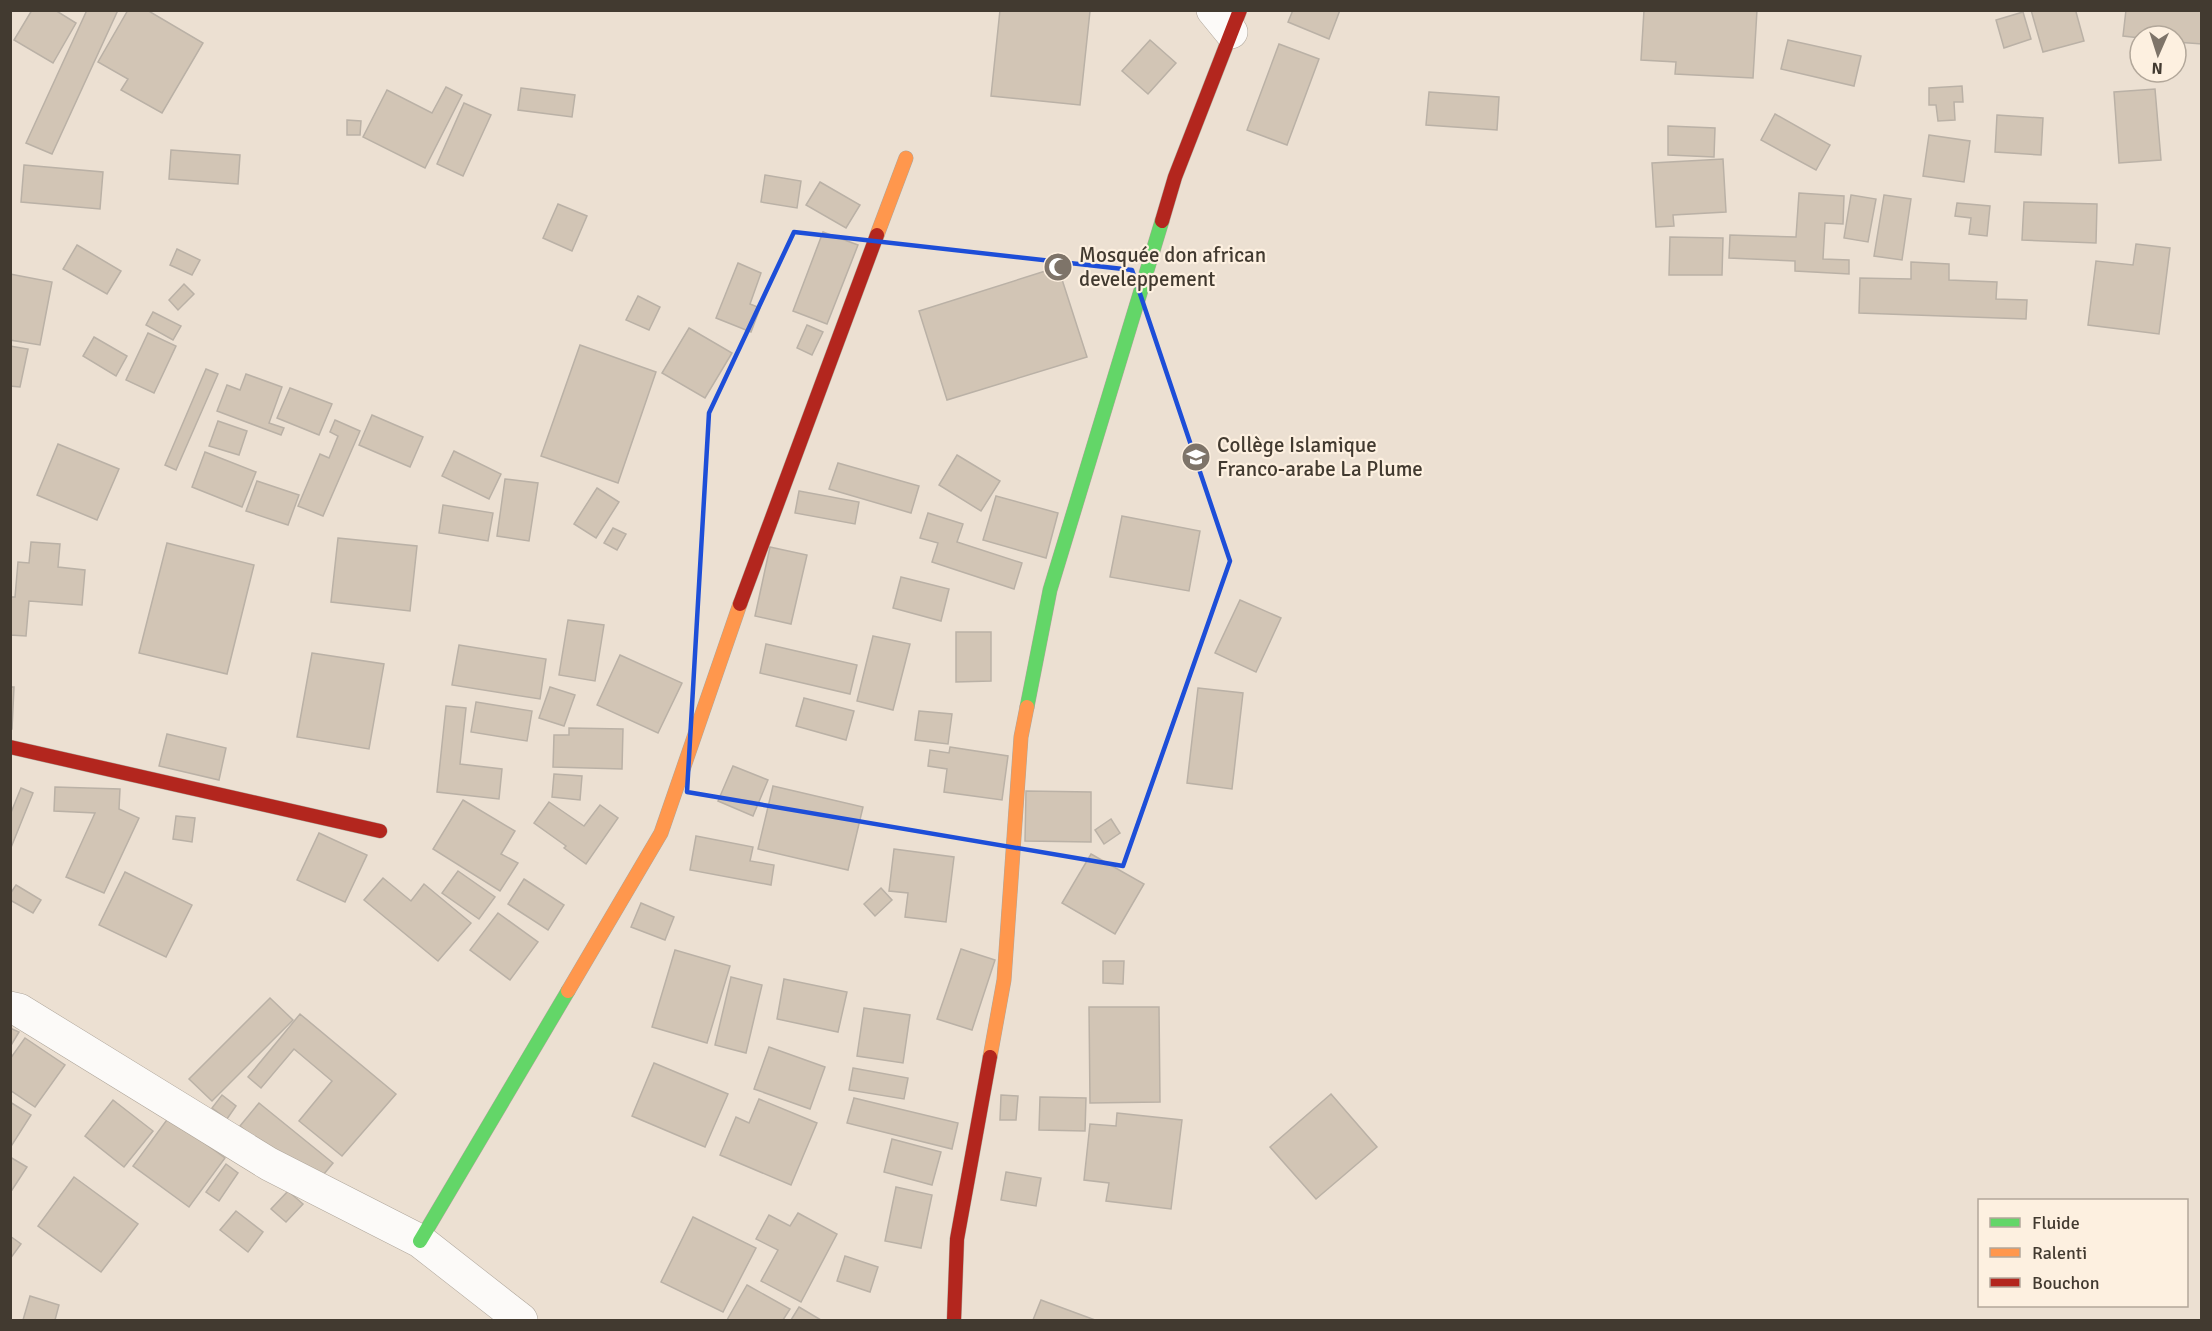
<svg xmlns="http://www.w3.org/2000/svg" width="2212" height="1331" viewBox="0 0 2212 1331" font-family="Signika,sans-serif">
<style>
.building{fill:#d2c5b5;stroke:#bab1a6;stroke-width:1.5}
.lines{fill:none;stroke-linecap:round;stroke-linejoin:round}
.street-casing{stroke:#afa69b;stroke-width:34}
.fast-casing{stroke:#afa69b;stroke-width:15}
.slow-casing{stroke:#afa69b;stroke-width:15}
.jam-casing{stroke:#afa69b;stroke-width:15}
.street{stroke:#fcfaf8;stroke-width:33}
.fast{stroke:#63d668;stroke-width:14}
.slow{stroke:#ff974d;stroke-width:14}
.jam{stroke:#b3261e;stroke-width:14}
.marked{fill:none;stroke:#1d4ed8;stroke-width:4.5;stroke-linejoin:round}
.labels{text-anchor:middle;stroke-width:4.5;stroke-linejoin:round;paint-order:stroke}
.poi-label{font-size:21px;fill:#423a30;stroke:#fdf0e0;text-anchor:start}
</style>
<rect width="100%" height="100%" fill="#ece0d2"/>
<g class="building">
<path d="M32 10H55L76 23 53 63 14 40Z"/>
<path d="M87 10H118L52 154 26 143Z"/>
<path d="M128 10H147L203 43 162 113 121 90 128 79 98 62Z"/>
<path d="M1000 10 1090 11 1080 105 991 96Z"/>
<path d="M1293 10H1340L1329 39 1288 22Z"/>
<path d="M1644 10H1757L1753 78 1675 74 1676 62 1641 60Z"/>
<path d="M2031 10H2079L2076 12 2084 41 2043 52Z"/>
<path d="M2126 10H2202V44L2176 42V36H2140V38L2123 36Z"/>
<path d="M2023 12 2031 39 2004 48 1996 20Z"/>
<path d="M1150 40 1176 63 1148 94 1122 71Z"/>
<path d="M1788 40 1861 56 1854 86 1781 69Z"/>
<path d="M1279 44 1319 59 1287 145 1247 130Z"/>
<path d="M1962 86 1963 102H1954L1955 120 1938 121 1936 105H1929V88Z"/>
<path d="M446 87 462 95 425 168 363 137 387 90 432 113Z"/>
<path d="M521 88 575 95 572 117 518 110Z"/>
<path d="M2155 89 2161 160 2119 163 2114 92Z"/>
<path d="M1429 92 1499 97 1497 130 1426 125Z"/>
<path d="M464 103 491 115 463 176 437 164Z"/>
<path d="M1775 114 1830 145 1816 170 1761 140Z"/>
<path d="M1997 115 2043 118 2041 155 1995 152Z"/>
<path d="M347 120 361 121 360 135H347Z"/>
<path d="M1668 126 1715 128 1714 157 1668 155Z"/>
<path d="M1929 135 1970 141 1964 182 1923 176Z"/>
<path d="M171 150 240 155 238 184 169 179Z"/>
<path d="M1723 159 1726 212 1673 215 1674 226 1656 227 1652 163Z"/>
<path d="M24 165 103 172 100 209 21 202Z"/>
<path d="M765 175 801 181 797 208 761 202Z"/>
<path d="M820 182 860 205 846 228 806 205Z"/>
<path d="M1799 193 1844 196 1843 224 1825 223 1823 259 1849 260V274L1795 271V261L1729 258 1730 235 1796 237Z"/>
<path d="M1851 195 1876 199 1868 242 1844 238Z"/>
<path d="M1884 195 1911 199 1902 260 1874 256Z"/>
<path d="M2024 202 2097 204 2096 243 2022 240Z"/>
<path d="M1957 203 1990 206 1987 236 1969 234 1971 218 1955 216Z"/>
<path d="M558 204 587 216 572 251 543 238Z"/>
<path d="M823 232 858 245 827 324 793 311Z"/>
<path d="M1670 237 1723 238 1722 275H1669Z"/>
<path d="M2136 244 2170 248 2159 334 2088 325 2096 261 2133 265Z"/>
<path d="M77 245 121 271 107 294 63 269Z"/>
<path d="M177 249 200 260 192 275 170 265Z"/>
<path d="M1911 262 1949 264V280L1997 282 1996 299 2027 300 2026 319 1859 313 1860 278 1911 279Z"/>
<path d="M738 263 761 273 750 304 760 308 751 332 716 318Z"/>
<path d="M1058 267 1087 357 947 400 919 311Z"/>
<path d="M10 274 52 282 40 345 10 340Z"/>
<path d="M184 284 194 294 178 310 169 300Z"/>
<path d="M638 296 660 307 649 330 626 320Z"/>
<path d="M153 312 181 326 173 340 146 325Z"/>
<path d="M807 325 823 332 812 355 797 348Z"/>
<path d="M689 328 732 353 705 398 662 373Z"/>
<path d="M148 333 176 346 154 393 126 380Z"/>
<path d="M94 337 127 356 116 376 83 356Z"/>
<path d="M580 345 656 372 618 483 541 456Z"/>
<path d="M10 346 28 349 20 387 10 386Z"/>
<path d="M206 369 218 374 176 470 165 465Z"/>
<path d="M246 374 282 387 269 423 284 428 281 435 217 411 227 385 240 390Z"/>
<path d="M290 388 332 404 319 435 277 418Z"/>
<path d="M372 415 423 437 410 467 359 445Z"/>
<path d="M335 420 360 431 323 516 298 506 320 454 329 458 338 436 330 432Z"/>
<path d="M218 421 247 431 239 455 209 446Z"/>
<path d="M58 444 119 469 97 520 37 495Z"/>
<path d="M454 451 501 474 489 499 442 476Z"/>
<path d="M205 452 256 472 242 507 192 487Z"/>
<path d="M957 455 1000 481 981 511 939 485Z"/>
<path d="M838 463 919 486 911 513 829 489Z"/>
<path d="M505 479 538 483 529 541 497 536Z"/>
<path d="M257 481 299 495 288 525 246 511Z"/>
<path d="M597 488 619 502 596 538 574 524Z"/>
<path d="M799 491 859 502 855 524 795 513Z"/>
<path d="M996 496 1058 513 1046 558 983 540Z"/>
<path d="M443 505 493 513 488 541 439 533Z"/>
<path d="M928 513 963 524 957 542 1022 563 1014 589 932 562 938 543 920 538Z"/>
<path d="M1122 516 1200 531 1189 591 1110 577Z"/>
<path d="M613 528 626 534 617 550 604 543Z"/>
<path d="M338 538 417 546 410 611 331 602Z"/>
<path d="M31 542 60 544 58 567 85 570 82 605 29 601 26 636 10 635V597H15L18 562 29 563Z"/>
<path d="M167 543 254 565 227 674 139 653Z"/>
<path d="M770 547 807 555 791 624 755 616Z"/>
<path d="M901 577 949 589 941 621 893 608Z"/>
<path d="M1240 600 1281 618 1256 672 1215 653Z"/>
<path d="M568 620 604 625 595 681 559 675Z"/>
<path d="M956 632H991V681L956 682Z"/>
<path d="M873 636 910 644 893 710 857 701Z"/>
<path d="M766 644 857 665 850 694 760 673Z"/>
<path d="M459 645 546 659 540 699 452 685Z"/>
<path d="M312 653 384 664 369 749 297 737Z"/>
<path d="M620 655 682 683 658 733 597 705Z"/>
<path d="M10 687H14L12 729H10Z"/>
<path d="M550 687 575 695 564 726 539 718Z"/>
<path d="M1198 688 1243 693 1232 789 1187 783Z"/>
<path d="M804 698 854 711 846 740 796 726Z"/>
<path d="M476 702 532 711 527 741 471 732Z"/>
<path d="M446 706 466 708 460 764 502 769 499 799 437 792Z"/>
<path d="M919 711 952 714 948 744 915 740Z"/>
<path d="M569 728 623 729 622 769 553 767 554 735H569Z"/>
<path d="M167 734 226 748 219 780 159 766Z"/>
<path d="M950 747 1008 756 1002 800 944 792 947 769 928 766 930 750 949 753Z"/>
<path d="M733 766 768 780 753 816 718 801Z"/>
<path d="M554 774 582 776 580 800 552 797Z"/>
<path d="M773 786 863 807 848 870 758 849Z"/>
<path d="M55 787 120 789 119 809 139 818 104 893 66 877 95 813 54 811Z"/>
<path d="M21 788 33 793 10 850V815Z"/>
<path d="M1026 791 1091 792V842L1025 841Z"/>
<path d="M463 800 515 831 501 854 518 863 500 891 433 849Z"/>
<path d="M549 802 584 826 600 805 618 818 586 864 564 848 566 846 534 823Z"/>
<path d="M176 816 195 818 192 842 173 839Z"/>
<path d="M1111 819 1120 833 1104 844 1095 830Z"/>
<path d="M319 833 367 855 345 902 297 880Z"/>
<path d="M696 836 753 847 750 861 774 865 771 885 690 870Z"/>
<path d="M894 849 954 857 946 922 905 917 908 893 889 891Z"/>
<path d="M1091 854 1144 884 1115 934 1062 903Z"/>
<path d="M458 871 495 897 479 919 442 893Z"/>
<path d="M125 872 192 905 166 957 99 925Z"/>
<path d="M383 878 411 901 424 884 471 923 438 961 364 900Z"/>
<path d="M524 879 564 905 548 930 508 904Z"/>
<path d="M16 885 41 900 33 913 10 900V894Z"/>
<path d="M881 888 892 900 875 916 864 904Z"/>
<path d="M641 903 674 917 665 940 631 927Z"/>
<path d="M498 913 538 942 510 980 470 950Z"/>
<path d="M961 949 995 960 972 1030 937 1019Z"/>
<path d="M675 950 730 966 707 1043 652 1027Z"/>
<path d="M1103 961H1124L1123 984 1103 983Z"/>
<path d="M731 977 762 985 746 1053 715 1045Z"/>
<path d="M784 979 847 992 838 1032 777 1019Z"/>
<path d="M270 998 293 1020 212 1101 189 1079Z"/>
<path d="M1089 1007H1159L1160 1102 1090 1103Z"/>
<path d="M864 1008 910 1015 903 1063 857 1056Z"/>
<path d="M300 1014 396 1094 342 1156 299 1121 332 1081 294 1049 261 1088 248 1077Z"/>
<path d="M10 1028 19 1032 10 1047Z"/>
<path d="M25 1038 65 1065 35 1107 10 1090V1059Z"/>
<path d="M769 1047 825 1067 810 1109 754 1089Z"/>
<path d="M654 1063 728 1094 705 1147 632 1116Z"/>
<path d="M853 1068 908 1078 904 1099 849 1090Z"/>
<path d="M1331 1094 1377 1147 1316 1199 1270 1147Z"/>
<path d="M222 1095 236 1106 227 1119 212 1108Z"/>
<path d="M1001 1095 1018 1096 1016 1120H1000Z"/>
<path d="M1040 1097 1086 1098 1085 1131 1039 1130Z"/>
<path d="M854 1098 958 1123 952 1149 847 1123Z"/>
<path d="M759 1099 817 1123 791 1185 720 1155 736 1117 749 1123Z"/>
<path d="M113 1100 153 1131 124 1167 85 1136Z"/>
<path d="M10 1102 31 1115 10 1148Z"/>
<path d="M259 1103 333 1163 314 1186 240 1126Z"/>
<path d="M1117 1113 1182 1120 1171 1209 1106 1201 1109 1183 1084 1180 1090 1124 1116 1126Z"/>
<path d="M169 1117 225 1158 189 1207 133 1166Z"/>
<path d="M892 1139 941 1152 932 1185 884 1172Z"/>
<path d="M10 1157 27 1167 12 1190 10 1189Z"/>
<path d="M226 1164 238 1173 219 1201 206 1192Z"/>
<path d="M1006 1172 1041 1178 1036 1206 1001 1200Z"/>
<path d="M74 1177 138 1224 101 1272 38 1226Z"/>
<path d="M896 1187 932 1195 921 1248 885 1241Z"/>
<path d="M288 1191 303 1204 286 1222 271 1209Z"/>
<path d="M236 1211 263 1232 248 1252 220 1230Z"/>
<path d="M798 1213 837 1234 801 1302 761 1281 778 1250 756 1239 769 1215 790 1226Z"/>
<path d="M693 1217 756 1248 723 1312 661 1282Z"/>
<path d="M10 1236 21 1244 10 1259Z"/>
<path d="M845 1256 878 1267 870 1292 837 1281Z"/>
<path d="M747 1285 790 1309 783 1320H727Z"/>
<path d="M30 1296 59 1305 55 1320H23Z"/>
<path d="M1041 1300 1095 1320H1033Z"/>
<path d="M799 1307 821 1320H791Z"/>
</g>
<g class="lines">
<g class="street-casing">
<g id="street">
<path d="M1213 10 1231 32"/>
<path d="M10 1008 19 1010 269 1164 420 1241 521 1320"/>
</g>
</g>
<g class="fast-casing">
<g id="fast">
<path d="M1027 707 1050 590 1162 221"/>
<path d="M420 1241 568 991"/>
</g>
</g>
<g class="slow-casing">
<g id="slow">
<path d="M877 235 906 158"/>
<path d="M568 991 661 833 740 604"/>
<path d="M990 1057 1004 980 1021 737 1027 707"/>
</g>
</g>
<g class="jam-casing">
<g id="jam">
<path d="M1162 221 1175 177 1240 10"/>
<path d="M740 604 877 235"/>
<path d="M10 747 380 831"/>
<path d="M954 1320 957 1239 990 1057"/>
</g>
</g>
<use href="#street" class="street"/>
<use href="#fast" class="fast"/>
<use href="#slow" class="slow"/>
<use href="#jam" class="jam"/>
</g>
<path class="marked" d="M794 232 1132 270 1230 561 1123 866 687 792 709 413Z"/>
<defs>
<g id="mosque-disc" transform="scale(1.5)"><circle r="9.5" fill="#7e7469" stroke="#fdf0e0"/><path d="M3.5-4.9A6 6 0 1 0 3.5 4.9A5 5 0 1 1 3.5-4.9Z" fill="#fff"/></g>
<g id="school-disc" transform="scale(1.5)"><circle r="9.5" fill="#7e7469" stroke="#fdf0e0"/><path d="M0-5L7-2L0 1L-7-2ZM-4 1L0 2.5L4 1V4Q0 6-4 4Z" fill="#fff"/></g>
</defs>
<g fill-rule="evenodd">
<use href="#mosque-disc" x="1058" y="267"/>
<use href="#school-disc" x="1196" y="457"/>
</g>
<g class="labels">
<g class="poi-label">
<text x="1079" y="262">Mosquée don african<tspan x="1079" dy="24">develeppement</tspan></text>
<text x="1217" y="452">Collège Islamique<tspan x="1217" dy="24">Franco-arabe La Plume</tspan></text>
</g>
</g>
<rect width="2212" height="1331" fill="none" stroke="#423a30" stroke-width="24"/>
<rect x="1978" y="1199" width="210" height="108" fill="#fdf0e0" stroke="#b2a79a" stroke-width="1.5"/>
<rect x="1990" y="1218" width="30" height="9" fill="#63d668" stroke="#b2a79a" stroke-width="1.5"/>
<text x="2032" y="1229" font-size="18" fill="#423a30">Fluide</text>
<rect x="1990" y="1248" width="30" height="9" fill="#ff974d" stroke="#b2a79a" stroke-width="1.5"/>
<text x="2032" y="1259" font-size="18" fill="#423a30">Ralenti</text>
<rect x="1990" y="1278" width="30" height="9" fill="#b3261e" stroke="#b2a79a" stroke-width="1.5"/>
<text x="2032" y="1289" font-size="18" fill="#423a30">Bouchon</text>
<g transform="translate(2158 54) rotate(183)"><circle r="28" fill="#fdf0e0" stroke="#b2a79a" stroke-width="1.5"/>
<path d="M0-4.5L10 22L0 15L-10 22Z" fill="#7e7469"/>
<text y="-9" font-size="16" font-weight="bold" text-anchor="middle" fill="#423a30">N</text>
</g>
</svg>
